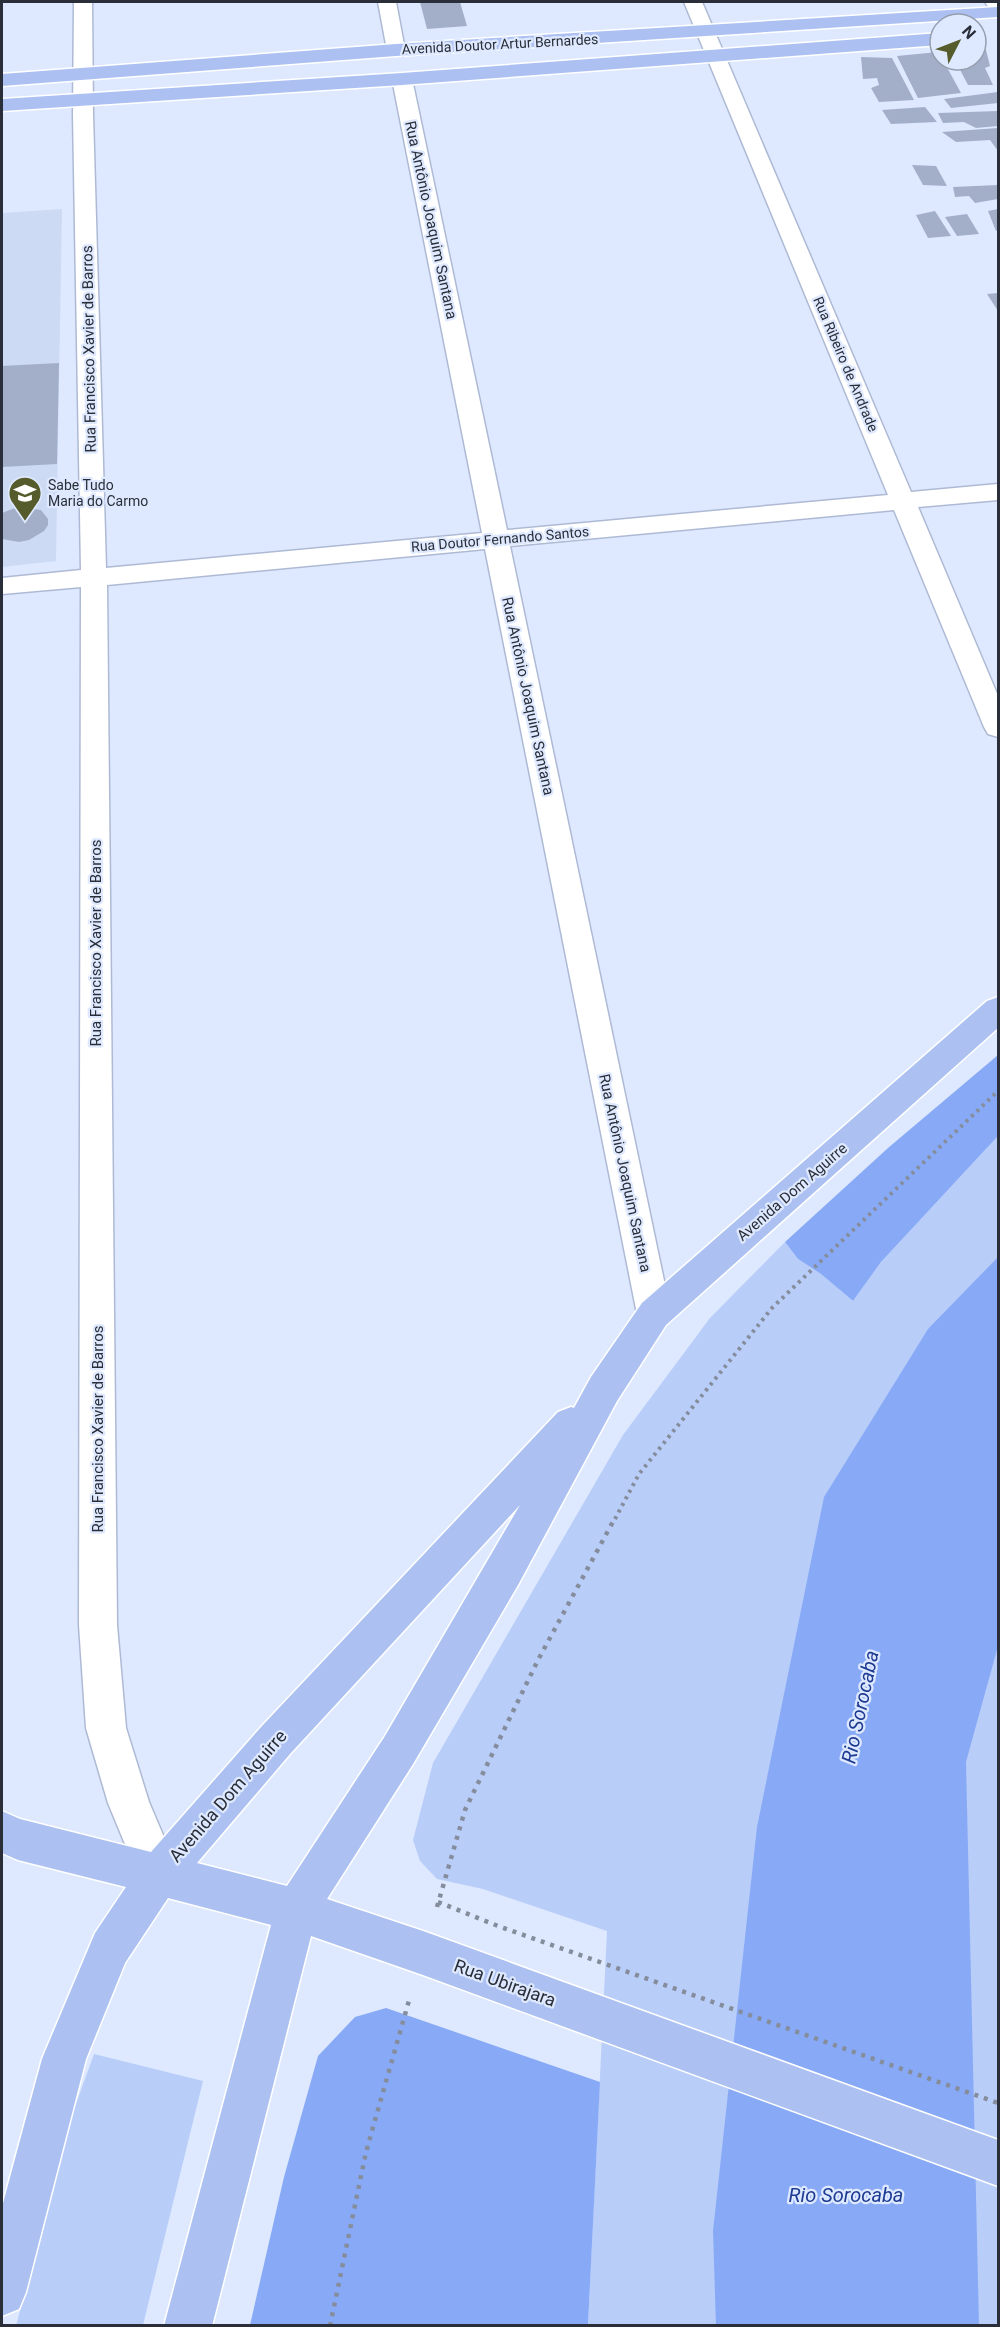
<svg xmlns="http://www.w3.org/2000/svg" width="1000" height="2327" viewBox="0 0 1000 2327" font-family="Roboto,sans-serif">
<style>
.built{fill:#cddaf4}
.green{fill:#b9cdf9}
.forest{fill:#88aaf6}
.building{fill:#a3afc9}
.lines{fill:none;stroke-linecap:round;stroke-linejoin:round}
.minor-casing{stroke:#aebad4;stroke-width:3}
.major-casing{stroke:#fff;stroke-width:3}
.path-far1{stroke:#858d9d;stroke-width:4;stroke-dasharray:3 4.5;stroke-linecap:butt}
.path{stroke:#858d9d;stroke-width:4.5;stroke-dasharray:4 6;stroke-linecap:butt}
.minor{fill:#fff;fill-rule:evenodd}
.major{fill:#acc1f2;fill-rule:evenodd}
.labels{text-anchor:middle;stroke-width:4.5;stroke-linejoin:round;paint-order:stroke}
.far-street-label{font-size:14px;fill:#292e38;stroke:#dee9ff}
.far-poi-label{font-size:14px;fill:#292e38;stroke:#dee9ff;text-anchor:start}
.street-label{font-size:15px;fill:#292e38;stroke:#dee9ff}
.near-street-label{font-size:18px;fill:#292e38;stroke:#dee9ff}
.near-water-label{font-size:20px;font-style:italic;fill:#1e3b92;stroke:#dee9ff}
</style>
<rect width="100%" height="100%" fill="#dee9ff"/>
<path class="built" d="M62 209 56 561 2 567V213Z"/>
<g class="green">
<path d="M998 1136V2325H588L607 1931 483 1889 437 1879 420 1861 413 1840 433 1763 623 1435 710 1318 785 1242 798 1259 821 1274 853 1301 881 1262Z"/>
<path d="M94 2054 203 2081 143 2325 16 2326 73 2112Z"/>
</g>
<g class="forest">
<path d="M998 1055V1136L881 1262 853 1301 821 1274 798 1259 785 1242 888 1148Z"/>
<path d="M998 1257V1646L966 1762 979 2325 716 2326 713 2231 757 1827 824 1497 928 1329Z"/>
<path d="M386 2008 600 2082 588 2325H250L284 2177 318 2056 355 2017Z"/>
</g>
<g class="building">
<path d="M420 2H460L467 26 427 29Z"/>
<path d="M976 50H986L990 66 985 68 993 85H968L955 60H976Z"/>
<path d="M938 52 940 60H943L961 93 918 98 897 56Z"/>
<path d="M861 57 892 58 914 100 879 102 871 88 879 85 877 78 863 79Z"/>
<path d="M998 92V103L951 108 944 99Z"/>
<path d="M925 107 937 122 891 124 882 110Z"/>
<path d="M998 111V126L976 128 964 122 943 123 938 113Z"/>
<path d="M998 128V151L990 140 956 142 942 132Z"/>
<path d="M912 165 936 166 947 186 923 185Z"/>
<path d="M998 185V199L975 203 969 196 955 197 953 187Z"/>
<path d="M998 209V230L996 231 988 211Z"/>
<path d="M935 211 951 236 928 238 916 215Z"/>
<path d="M967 214 979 234 957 236 945 217Z"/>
<path d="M998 293V311L987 294Z"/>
<path d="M59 363 57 464 2 467V366Z"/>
<path d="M18 507 41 510 48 519V525L44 531 29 540 19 542 2 539V513Z"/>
</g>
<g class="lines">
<g class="minor-casing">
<g id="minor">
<path d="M74 2H92L93 114 106 568 482 533 392 79 395 75H409L412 79 507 530 888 495 684 2H702L911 492 998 484V500L918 507 998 696V737L988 734 984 727 894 510 510 546 671 1314 666 1325 654 1330 642 1325 637 1314 485 549 107 585 117 1625 126 1728 149 1802 180 1875 174 1890 159 1896 144 1890 108 1803 86 1728 79 1625 81 587 2 594V578L81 570 73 114Z"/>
<path d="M378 2H396L405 50 403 54H389L387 50Z"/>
<path d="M985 2H998V13L992 12Z"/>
</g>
</g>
<g class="major-casing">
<g id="major">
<path d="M998 7V17L396 56 2 86V74L396 44Z"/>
<path d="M940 33V45L402 85 2 111V99L402 73Z"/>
<path d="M998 997V1028L666 1325 617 1401 518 1585 413 1764 327 1899 423 1931 998 2140V2186L423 1975 311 1936 212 2326H164L271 1925 168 1898 125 1963 86 2059 26 2292 19 2309 2 2316V2207L42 2059 95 1933 126 1887 18 1860 2 1853V1811L20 1819 151 1852 262 1726 558 1412 571 1407 574 1408 591 1377 642 1303 987 1001ZM520 1505 385 1736 287 1886 197 1863 290 1754Z"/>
</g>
</g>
<path class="path-far1" d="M615 1519 639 1474 772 1308 998 1091"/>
<g class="path">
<path d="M438 1902 498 1926 998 2103"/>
<path d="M437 1907 465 1810 538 1660 615 1518"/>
<path d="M330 2326 366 2152 410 1997"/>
</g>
<use href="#minor" class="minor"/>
<use href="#major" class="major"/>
</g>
<defs>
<g id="school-pin" transform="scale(1.725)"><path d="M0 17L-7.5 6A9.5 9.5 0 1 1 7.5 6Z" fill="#555b2a" stroke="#dee9ff"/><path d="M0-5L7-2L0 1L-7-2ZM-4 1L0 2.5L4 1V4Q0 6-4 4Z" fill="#fff"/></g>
</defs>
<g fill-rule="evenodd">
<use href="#school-pin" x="25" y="493"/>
</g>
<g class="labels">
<g class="far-street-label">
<text transform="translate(500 44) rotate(-3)" y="5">Avenida Doutor Artur Bernardes</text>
<text transform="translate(846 364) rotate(67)" y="5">Rua Ribeiro de Andrade</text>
<text transform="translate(500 539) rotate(-5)" y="5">Rua Doutor Fernando Santos</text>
</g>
<g class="far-poi-label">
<text x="48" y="490">Sabe Tudo<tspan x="48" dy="16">Maria do Carmo</tspan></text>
</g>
<g class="street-label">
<text transform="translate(431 220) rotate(78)" y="5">Rua Antônio Joaquim Santana</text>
<text transform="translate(89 349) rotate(-91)" y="5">Rua Francisco Xavier de Barros</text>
<text transform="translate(528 696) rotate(78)" y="5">Rua Antônio Joaquim Santana</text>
<text transform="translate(96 943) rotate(-90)" y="5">Rua Francisco Xavier de Barros</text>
<text transform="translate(625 1173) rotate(78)" y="5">Rua Antônio Joaquim Santana</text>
<text transform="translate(792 1192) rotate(-41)" y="5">Avenida Dom Aguirre</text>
<text transform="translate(98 1429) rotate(-90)" y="5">Rua Francisco Xavier de Barros</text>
</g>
<g class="near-street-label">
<text transform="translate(228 1796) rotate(-49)" y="6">Avenida Dom Aguirre</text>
<text transform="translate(505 1983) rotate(20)" y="6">Rua Ubirajara</text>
</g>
<g class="near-water-label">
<text transform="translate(860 1707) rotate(-78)" y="7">Rio Sorocaba</text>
<text x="846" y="2202">Rio Sorocaba</text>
</g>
</g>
<rect width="1000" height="2327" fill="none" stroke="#292e38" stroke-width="6"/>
<g transform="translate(958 42) rotate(48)"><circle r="28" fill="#dee9ff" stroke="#969eaf" stroke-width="1.5"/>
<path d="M0-4.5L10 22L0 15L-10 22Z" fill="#555b2a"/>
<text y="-9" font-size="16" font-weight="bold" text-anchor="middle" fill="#292e38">N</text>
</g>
</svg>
